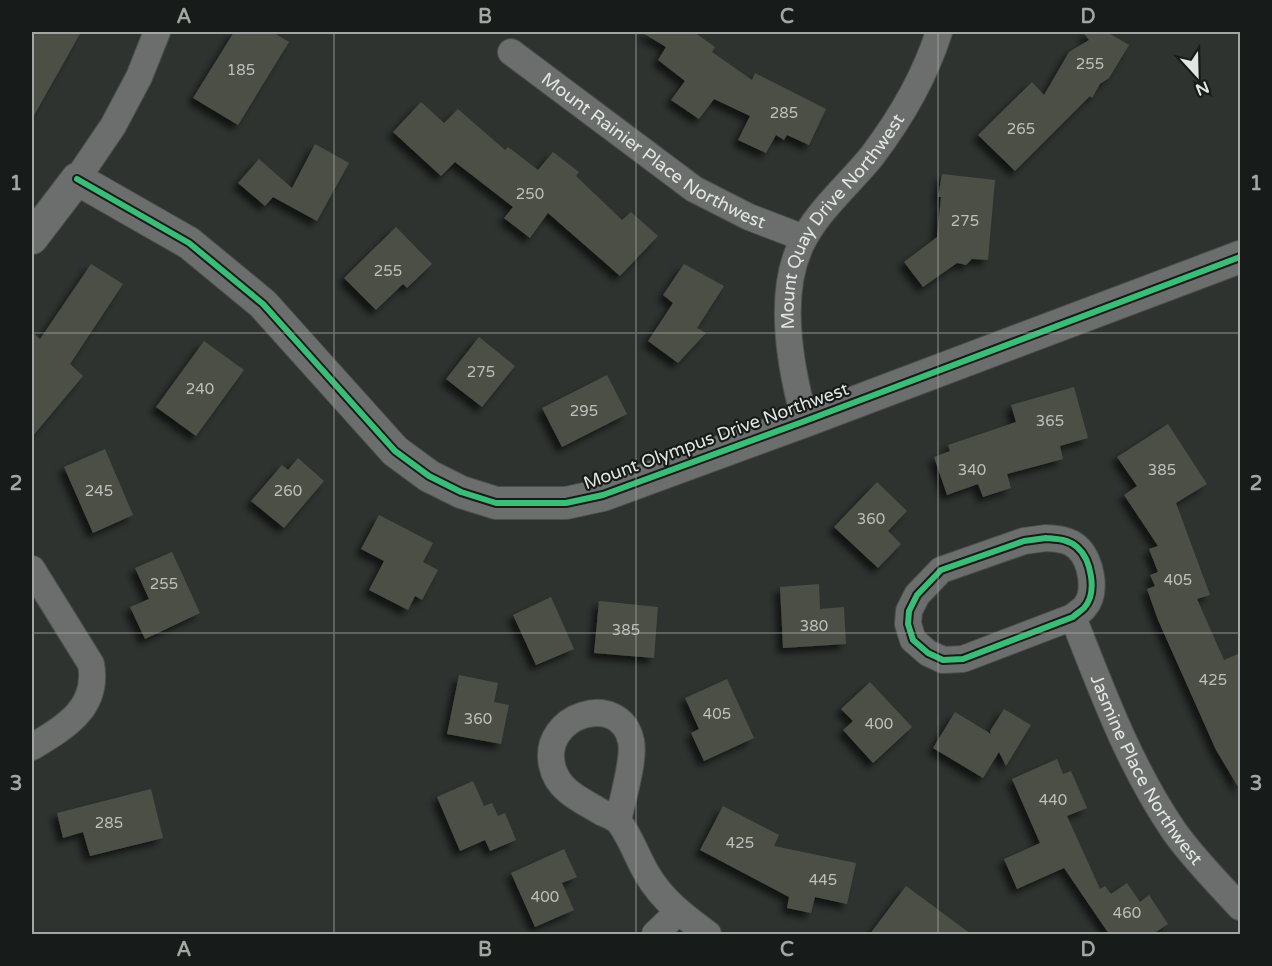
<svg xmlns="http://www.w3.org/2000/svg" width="1272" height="966" viewBox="0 0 1272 966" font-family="'Varela Round',sans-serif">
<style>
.building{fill:#4b5045;filter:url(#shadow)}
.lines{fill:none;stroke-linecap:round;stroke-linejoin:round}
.minor-casing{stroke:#4b4f4d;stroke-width:28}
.tertiary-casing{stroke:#4b4f4d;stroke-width:34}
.minor{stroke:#6b6e6c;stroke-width:26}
.tertiary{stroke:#6b6e6c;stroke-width:32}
.cycleway-casing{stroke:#171b19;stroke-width:10}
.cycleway{stroke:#3abd76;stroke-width:6}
.grid{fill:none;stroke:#a2a7a4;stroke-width:1.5;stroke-opacity:0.55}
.labels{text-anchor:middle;stroke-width:4.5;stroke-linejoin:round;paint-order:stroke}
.number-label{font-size:15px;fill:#bbc0bb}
.street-label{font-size:18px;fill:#e0e6e2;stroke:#171b19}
.neatline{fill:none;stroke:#a2a7a4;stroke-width:2}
.grid-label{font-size:20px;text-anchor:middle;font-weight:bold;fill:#a2a7a4}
</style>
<defs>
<filter id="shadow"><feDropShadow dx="-5.5" dy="5.5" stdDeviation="3" flood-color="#0009"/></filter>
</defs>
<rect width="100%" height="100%" fill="#2e3330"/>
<g class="building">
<path d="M32 32H81L32 119Z"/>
<path d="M234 32H272L289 42 238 125 193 98Z"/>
<path d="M641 32H694L715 47 712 52 752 80 755 73 826 109 809 145 787 135 784 140 776 135 766 153 738 140 750 116 714 99 699 119 671 100 685 81 658 60 666 47Z"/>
<path d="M1083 32H1107L1129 45 1109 78 1100 84 1092 98 1090 96 1015 171 978 135 1032 82 1044 95 1069 52 1089 40Z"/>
<path d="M421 102 444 123 458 109 505 150 508 147 538 170 553 152 579 172 576 176 622 220 631 212 658 236 620 276 548 213 530 238 504 218 513 207 455 162 441 176 393 132Z"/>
<path d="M315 144 349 163 317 221 273 197 265 206 238 183 259 159 292 188Z"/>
<path d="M942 174 995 180 988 260 972 259 966 265 957 263 923 287 904 262 937 237 941 197H938Z"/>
<path d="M396 227 432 264 407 288 403 284 376 310 344 278Z"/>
<path d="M91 264 123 284 70 364 83 376 32 437V332L40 339Z"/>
<path d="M684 264 724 286 697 328 706 333 678 363 648 341 673 303 663 295Z"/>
<path d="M479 337 515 366 482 407 446 379Z"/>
<path d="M204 341 244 370 196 436 156 407Z"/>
<path d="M607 375 627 414 562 447 542 408Z"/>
<path d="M1074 387 1088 438 1060 446 1063 459 1007 474 1011 488 983 497 978 484 947 495 934 457 950 451 948 445 1016 422 1011 405Z"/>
<path d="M1168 424 1207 484 1176 503 1210 595 1197 599 1224 660 1240 653V790L1216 750 1158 620 1147 589 1155 586 1150 575 1158 572 1149 549 1158 546 1124 495 1137 486 1117 457Z"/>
<path d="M105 449 133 515 93 533 64 467Z"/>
<path d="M298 458 324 481 284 528 251 501 282 465 288 470Z"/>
<path d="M877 482 907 511 888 531 901 544 878 568 834 527Z"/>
<path d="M379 515 433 543 423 562 438 570 422 600 415 596 408 610 369 590 384 561 361 549Z"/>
<path d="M172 552 200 613 145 639 130 607 149 599 135 568Z"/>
<path d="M819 584 820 609 844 607 846 644 783 648 780 587Z"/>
<path d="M551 597 574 649 536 665 513 615Z"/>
<path d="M599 601 658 607 654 658 594 653Z"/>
<path d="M459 675 498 683 494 702 509 705 501 744 447 734Z"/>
<path d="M727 679 754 738 704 761 691 733 699 729 685 698Z"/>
<path d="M870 682 912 727 873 763 843 730 853 721 841 709Z"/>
<path d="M1004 709 1031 725 1006 766 999 752 983 778 933 748 955 712 991 734 990 731Z"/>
<path d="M1057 759 1063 774 1071 771 1087 808 1067 816 1100 889 1105 886 1111 894 1127 883 1140 902 1149 895 1168 924 1153 934H1109L1064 868 1017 889 1004 859 1040 843 1012 779Z"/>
<path d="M473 781 484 806 492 803 498 816 505 813 516 840 490 851 485 840 460 851 437 797Z"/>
<path d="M151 789 163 838 90 856 83 832 63 838 57 813Z"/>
<path d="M723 806 779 835 774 846 856 863 847 904 815 897 811 913 787 908 789 897 700 850Z"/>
<path d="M564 849 577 877 562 883 574 910 535 927 511 873Z"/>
<path d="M906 886 971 934H870Z"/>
</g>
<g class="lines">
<g class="minor-casing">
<g id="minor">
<path id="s1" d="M511 52 694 189 749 217 804 238"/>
<path d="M77 179 113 126 139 77 157 32"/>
<path id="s2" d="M805 421C790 367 775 289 805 237 821 208 851 182 872 156 900 119 925 76 939 32"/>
<path d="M1046 538C1057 539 1068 539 1077 547 1091 559 1098 593 1084 608 1081 611 1076 614 1073 617L963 659 943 660 928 653 913 640 908 624 909 611 917 595 941 570 1024 541Z"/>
<path d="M32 569 91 664C99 708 65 727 32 747"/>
<path id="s3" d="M1073 617C1102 691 1129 765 1174 831 1193 858 1218 883 1240 907"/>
<path d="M618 821C622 801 635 759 631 741 620 690 541 715 552 765 557 791 583 801 603 813 608 815 615 818 619 822 630 836 638 859 647 874 662 900 685 917 708 934"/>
<path d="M655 934 678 912"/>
</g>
</g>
<g class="tertiary-casing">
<path id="tertiary" d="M32 238 77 179 189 243 263 304 395 451 429 476 461 492 496 503H566L603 495 805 421 1240 257"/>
</g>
<use href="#minor" class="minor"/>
<use href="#tertiary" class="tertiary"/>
<g class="cycleway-casing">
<g id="cycleway">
<path d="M77 179 189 243 263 304 395 451 429 476 461 492 496 503H566L603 495 805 421 1240 257"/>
<path d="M1046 538C1057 539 1068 539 1077 547 1091 559 1098 593 1084 608 1081 611 1076 614 1073 617L963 659 943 660 928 653 913 640 908 624 909 611 917 595 941 570 1024 541Z"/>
</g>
</g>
<use href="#cycleway" class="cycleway"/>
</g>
<path class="grid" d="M334 32V934M636 32V934M938 32V934M32 333H1240M32 633H1240"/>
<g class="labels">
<g class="number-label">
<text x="1090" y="69">255</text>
<text x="241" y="75">185</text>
<text x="784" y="118">285</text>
<text x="1021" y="134">265</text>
<text x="530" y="199">250</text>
<text x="965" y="226">275</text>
<text x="388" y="276">255</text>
<text x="481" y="377">275</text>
<text x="200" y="394">240</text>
<text x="584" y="416">295</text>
<text x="1050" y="426">365</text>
<text x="972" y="475">340</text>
<text x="1162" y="475">385</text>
<text x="99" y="496">245</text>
<text x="288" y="496">260</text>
<text x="871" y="524">360</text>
<text x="1178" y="585">405</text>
<text x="164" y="589">255</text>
<text x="814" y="631">380</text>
<text x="626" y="635">385</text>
<text x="1213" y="685">425</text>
<text x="717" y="719">405</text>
<text x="478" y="724">360</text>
<text x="879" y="729">400</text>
<text x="1053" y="805">440</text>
<text x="109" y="828">285</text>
<text x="740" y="848">425</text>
<text x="823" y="885">445</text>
<text x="545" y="902">400</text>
<text x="1127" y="918">460</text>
</g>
<g class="street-label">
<text dy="6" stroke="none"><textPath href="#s1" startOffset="174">Mount Rainier Place Northwest</textPath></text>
<text dy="6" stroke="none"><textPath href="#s2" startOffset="218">Mount Quay Drive Northwest</textPath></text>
<text transform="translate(716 436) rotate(-20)" y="6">Mount Olympus Drive Northwest</text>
<text dy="6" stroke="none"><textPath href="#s3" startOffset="170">Jasmine Place Northwest</textPath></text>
</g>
</g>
<rect width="1272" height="966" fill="none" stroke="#171b19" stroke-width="66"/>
<g transform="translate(1197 75) rotate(158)" stroke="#171b19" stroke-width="4.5" paint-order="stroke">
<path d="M0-4.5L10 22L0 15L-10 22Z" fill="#e0e6e2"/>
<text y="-9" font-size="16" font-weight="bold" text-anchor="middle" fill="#e0e6e2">N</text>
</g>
<rect x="33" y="33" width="1206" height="900" class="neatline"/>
<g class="grid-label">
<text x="184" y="23">A</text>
<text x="485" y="23">B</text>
<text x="787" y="23">C</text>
<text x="1088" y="23">D</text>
<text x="16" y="190">1</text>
<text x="1256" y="190">1</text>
<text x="16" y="490">2</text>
<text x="1256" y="490">2</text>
<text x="16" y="790">3</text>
<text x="1256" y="790">3</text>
<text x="184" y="956">A</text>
<text x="485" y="956">B</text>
<text x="787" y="956">C</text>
<text x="1088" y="956">D</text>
</g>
</svg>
